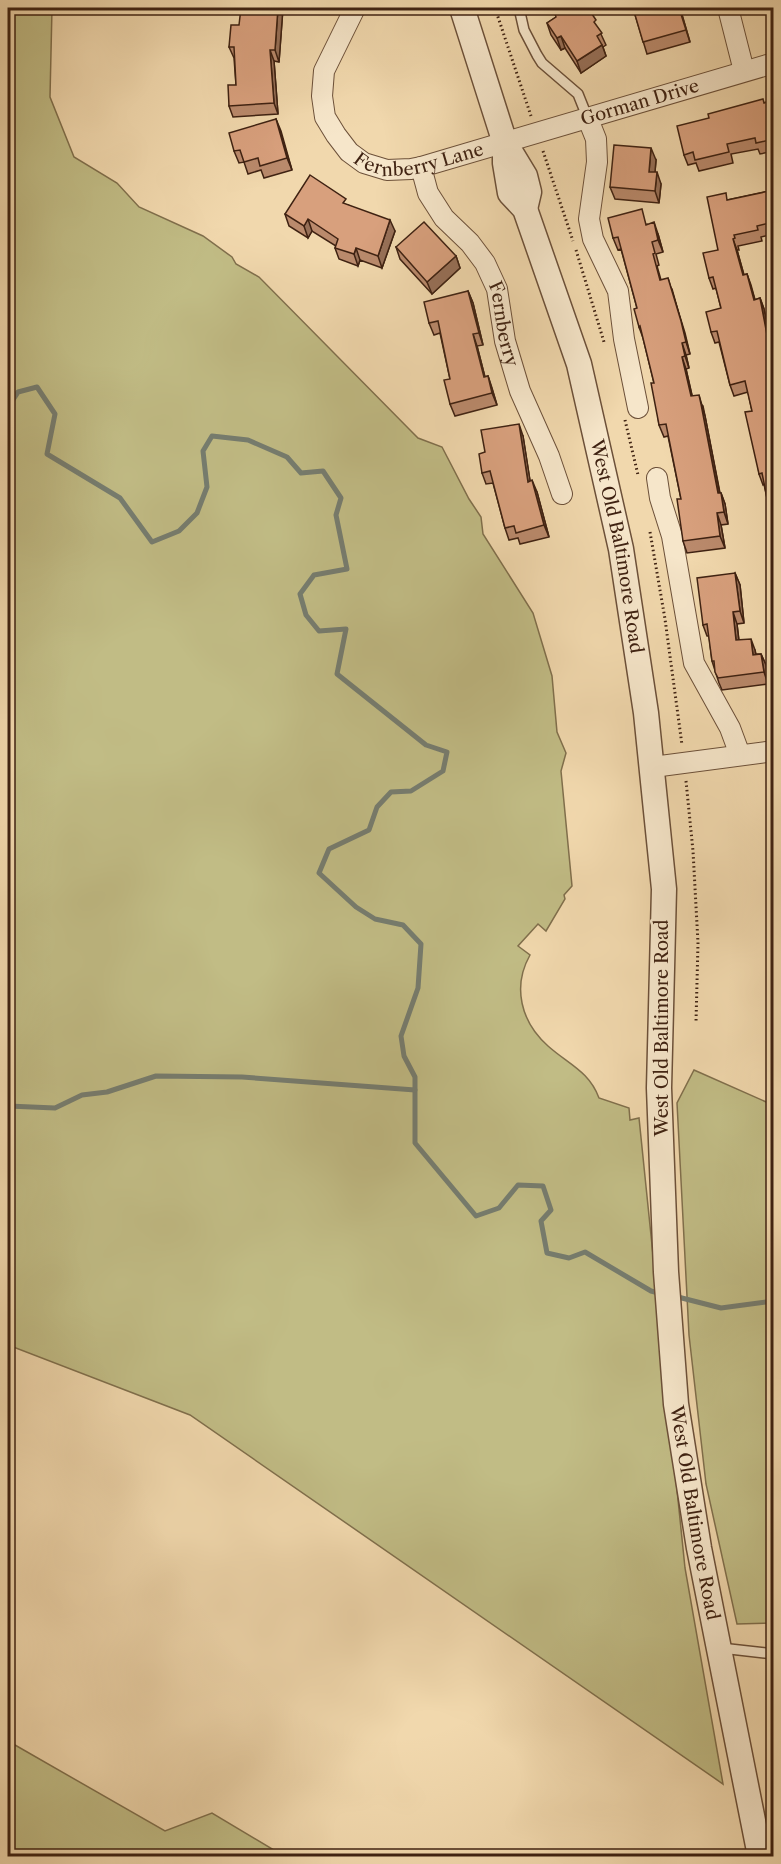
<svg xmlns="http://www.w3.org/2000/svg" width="781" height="1864" viewBox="0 0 781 1864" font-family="'Libre Caslon Text',serif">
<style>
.green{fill:#c1bc85;stroke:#806f4c;stroke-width:1.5}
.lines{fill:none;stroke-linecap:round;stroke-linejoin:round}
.stream{stroke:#767d70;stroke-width:5}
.service-casing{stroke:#6c5039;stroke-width:12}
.minor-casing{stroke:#6c5039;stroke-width:22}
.tertiary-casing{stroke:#6c5039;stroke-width:27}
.path{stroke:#3f2212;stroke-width:3;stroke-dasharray:1.5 3;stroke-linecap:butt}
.service{stroke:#f6e6ca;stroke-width:9}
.minor{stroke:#f6e6ca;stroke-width:20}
.tertiary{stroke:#f6e6ca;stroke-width:24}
.wall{fill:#ba8a6c;stroke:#3f2212;stroke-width:1.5}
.shaded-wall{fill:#977058;stroke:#3f2212;stroke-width:1.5}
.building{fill:#d8a07d;stroke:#3f2212;stroke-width:1.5}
.labels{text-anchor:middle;stroke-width:5;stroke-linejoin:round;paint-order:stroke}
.street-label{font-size:18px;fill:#3f2212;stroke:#f6e6ca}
</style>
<rect width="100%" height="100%" fill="#f1d8ad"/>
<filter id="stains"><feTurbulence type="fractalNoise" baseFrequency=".00333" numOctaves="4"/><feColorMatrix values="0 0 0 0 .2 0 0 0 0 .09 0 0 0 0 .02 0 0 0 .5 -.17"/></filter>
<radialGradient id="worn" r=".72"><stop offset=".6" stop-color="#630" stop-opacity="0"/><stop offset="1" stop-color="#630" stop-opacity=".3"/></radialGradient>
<g class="green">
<path d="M8 8H52L50 97 74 157 117 183 139 207 203 236 232 257 236 264 259 277 411 431 418 438 442 447 469 499 481 517 483 534 533 613 552 676 557 732 566 753 561 771 572 886 564 895 565 899 546 931 538 924 518 946 530 955C512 987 521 1022 548 1046 568 1064 589 1071 599 1098L629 1108 630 1120 639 1118 685 1568 723 1784 190 1415 8 1345Z"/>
<path d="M694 1070 773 1105V1623L737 1624 706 1484 689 1335 677 1103Z"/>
<path d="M8 1741 165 1831 212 1813 284 1856H8Z"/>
</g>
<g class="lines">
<g class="stream">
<path d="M8 407 18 392 37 387 55 414 47 454 120 498 152 542 179 531 197 513 207 487 203 451 212 436 248 440 287 457 301 473 323 471 341 498 336 515 347 569 314 575 300 594 306 615 319 631 346 629 337 674 426 745 447 752 443 771 411 791 391 792 377 807 369 830 329 849 319 873 356 907 375 919 403 925 421 944 418 988 401 1036 404 1056 415 1077V1143L476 1216 499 1208 518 1185 543 1186 551 1210 541 1221 547 1253 569 1258 585 1252 651 1291 662 1294"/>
<path d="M8 1106 55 1108 82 1095 107 1092 156 1076 242 1077 415 1090"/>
<path d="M674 1296 721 1308 774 1301"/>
</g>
<g class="service-casing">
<g id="service">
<path d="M519 8 524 30 537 55 542 63 578 94 588 119"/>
<path d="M721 1648 774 1654"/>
</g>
</g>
<g class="minor-casing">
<g id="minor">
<path id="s1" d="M355 8 324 71 322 96 325 117 336 135 349 152 364 163 387 170 411 169 421 167 774 63"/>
<path d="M728 8 744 71"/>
<path d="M588 119 596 139 597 162 589 219 593 239 618 291 624 339 638 408"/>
<path id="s2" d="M421 167 428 193 444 218 470 243 485 263 497 289 505 341 520 391 549 456 562 494"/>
<path d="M657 478 660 498 672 536 694 663 730 728 740 755"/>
<path d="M653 767 774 751"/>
</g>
</g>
<g class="tertiary-casing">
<g id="tertiary">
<path d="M462 8 505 143 525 176 529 192 525 209"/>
<path id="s3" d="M505 143V163L510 193 525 209 579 364 621 549 646 713 664 889 659 1088 666 1272 676 1404 699 1548 760 1856"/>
</g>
</g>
<g class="path">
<path d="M495 8 531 116"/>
<path d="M543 151 573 241"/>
<path d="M576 250 604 342"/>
<path d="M625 420 638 475"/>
<path d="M650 532 665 619 682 745"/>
<path d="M686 781 693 851 698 943 696 1022"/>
</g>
<use href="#service" class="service"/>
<use href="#minor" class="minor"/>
<use href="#tertiary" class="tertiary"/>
</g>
<g class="wall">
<path d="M283 8 279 62 274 61 278 114 233 117 229 106 236 85 234 58 229 47 239 25Z"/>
<path d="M633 8H680L690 42 647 54Z"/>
<path d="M556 17 600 32 606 45 603 47 606 56 581 73 565 48 561 50 551 35 547 23Z"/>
<path d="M774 100V151L760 154 758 149 731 154 733 163 699 171 696 163 688 165 684 155 709 118Z"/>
<path d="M276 119 292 170 264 178 261 170 248 174 244 162 239 163 234 151Z"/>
<path d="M656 160 655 172 661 184 659 203 615 199 610 187Z"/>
<path d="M774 190V234L761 237 762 241 738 246 739 250H737L744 275 747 274 755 300 760 298 764 309 770 340 771 339 774 345V522L770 513 764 484 763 485 759 474 752 411 748 392 734 396 730 385 719 342 715 343 711 332 721 308 716 288 713 289 709 278 718 250 728 200Z"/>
<path d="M348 205 395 231 382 268 360 260 358 266 339 259 335 248 336 246 312 231 308 238 289 226 285 214Z"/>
<path d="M647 224 658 234 663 252 656 254 659 265 657 266 661 280 672 289 690 354 686 355 689 368 686 369 692 396 703 406 705 416 720 493H721L725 504 728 524 721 525 725 548 687 553 683 541 681 499 668 436 664 437 659 425 654 383 643 338 639 327 637 308 621 249 618 250 613 238Z"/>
<path d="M396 247 456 256 460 268 432 294 400 259Z"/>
<path d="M468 291 473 303 483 345 477 346 485 377 488 376 497 405 455 416 450 404V379L440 333 434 335 429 323Z"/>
<path d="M523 436 530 481 537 492 549 537 520 544 518 538 509 540 505 528 493 483 486 484 482 473 485 452Z"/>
<path d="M735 573 740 585 744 623 737 624 739 640 755 650 756 654H761L766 665 768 684 722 690 719 683 712 661 709 636H707L703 625Z"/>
</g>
<g class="shaded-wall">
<path d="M278 8H283L279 62 275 50Z"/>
<path d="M679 8H680L690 42 686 30Z"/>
<path d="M561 36 565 48 561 50 557 38Z"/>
<path d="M602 45 606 56 581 73 577 61Z"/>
<path d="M270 50 274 61 278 114 274 103Z"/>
<path d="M276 119 281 131 292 170 287 158Z"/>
<path d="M651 148 656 160 654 183 649 172Z"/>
<path d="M657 172 661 184 659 203 655 191Z"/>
<path d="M308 219 312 231 308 238 304 226Z"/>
<path d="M390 220 395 231 382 268 378 256Z"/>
<path d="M654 222 658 234 663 252 658 240Z"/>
<path d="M733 239 737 250 747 286 743 275Z"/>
<path d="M356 248 360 260 358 266 354 254Z"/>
<path d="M456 256 460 268 432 294 427 282Z"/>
<path d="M747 274 751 285 758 311 754 300Z"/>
<path d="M668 278 685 333 690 354 686 342Z"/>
<path d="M468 291 473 303 483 345 479 333Z"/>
<path d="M760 298 764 309 772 351 768 340Z"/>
<path d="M473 334 477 346 488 389 484 377Z"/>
<path d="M682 343 686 355 689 368 685 356Z"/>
<path d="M682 357 686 369 695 408 691 396Z"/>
<path d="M488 376 492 388 497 405 492 393Z"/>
<path d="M699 395 705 416 722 505 718 493Z"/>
<path d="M519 424 523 436 532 493 528 482Z"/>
<path d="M532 480 537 492 549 537 544 525Z"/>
<path d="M721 493 725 504 728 524 724 512Z"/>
<path d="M717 513 721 525 725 548 720 536Z"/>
<path d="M735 573 740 585 744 623 740 611Z"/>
<path d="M733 612 737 624 740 652 736 640Z"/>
<path d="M751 639 755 650 757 666 753 655Z"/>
<path d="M761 654 766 665 768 684 764 672Z"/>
</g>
<g class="building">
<path d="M241 8H278L275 50H270L274 103 229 106 228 85H236L234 47H229L231 25H239Z"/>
<path d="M553 8H588L596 20 594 22 602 33 597 36 602 45 577 61 561 36 557 38 547 23 556 17Z"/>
<path d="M633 8H679L686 30 643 42Z"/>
<path d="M763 99 764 103 774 100V139L756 143 755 138 727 144 729 152 695 160 693 152 684 155 677 126 709 118 708 114Z"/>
<path d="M276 119 287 158 260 166 258 158 244 162 240 150 234 151 229 133Z"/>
<path d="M614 145 651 148 649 172H657L655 191 610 187Z"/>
<path d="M310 175 346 199 343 203 390 220 378 256 356 248 354 254 335 248 338 239 308 219 304 226 285 214Z"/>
<path d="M774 190V222L757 226 758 230 734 235 735 238 733 239 743 275 747 274 754 300 760 298 768 340 771 339 774 348V513H770L762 473 759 474 745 412 752 411 745 381 730 385 717 331 711 332 706 312 721 308 713 277 709 278 703 253 718 250 707 197 726 193 727 200Z"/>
<path d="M642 209 646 225 654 222 658 240 652 242 655 253 653 254 660 280 668 278 681 321 686 342 682 343 685 356 682 357 691 396 699 395 701 404 718 493H721L724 512 717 513 720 536 683 541 677 499H681L666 424 659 425 651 383H654L640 326 639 327 634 309 637 308 618 237 613 238 608 218Z"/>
<path d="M424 222 456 256 427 282 396 247Z"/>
<path d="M468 291 479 333 473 334 484 377 488 376 492 393 450 404 444 380 450 379 438 321 429 323 424 302Z"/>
<path d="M519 424 528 482 532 480 544 525 516 533 514 526 505 528 490 471 482 473 479 454 485 452 481 430Z"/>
<path d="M735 573 740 611 733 612 736 640 751 639 753 655 761 654 764 672 718 678 715 672 714 661H712L707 624 703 625 697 578Z"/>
</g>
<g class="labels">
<g class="street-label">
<text dy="6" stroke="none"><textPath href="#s1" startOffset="464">Gorman Drive</textPath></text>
<text dy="6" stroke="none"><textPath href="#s1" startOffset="234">Fernberry Lane</textPath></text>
<text dy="6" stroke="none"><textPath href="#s2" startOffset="182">Fernberry</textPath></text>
<text dy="6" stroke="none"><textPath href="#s3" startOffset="423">West Old Baltimore Road</textPath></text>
<text transform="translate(662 1028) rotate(-90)" y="6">West Old Baltimore Road</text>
<text dy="6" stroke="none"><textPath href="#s3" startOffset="1395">West Old Baltimore Road</textPath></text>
</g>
</g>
<rect width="781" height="1864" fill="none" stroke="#f1d8ad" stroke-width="30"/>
<rect x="9" y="9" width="763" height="1846" fill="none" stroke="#3f2212" stroke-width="3"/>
<rect x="15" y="15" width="751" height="1834" fill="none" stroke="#3f2212" stroke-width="1.5"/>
<rect width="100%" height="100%" filter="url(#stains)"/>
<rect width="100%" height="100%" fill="url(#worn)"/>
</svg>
